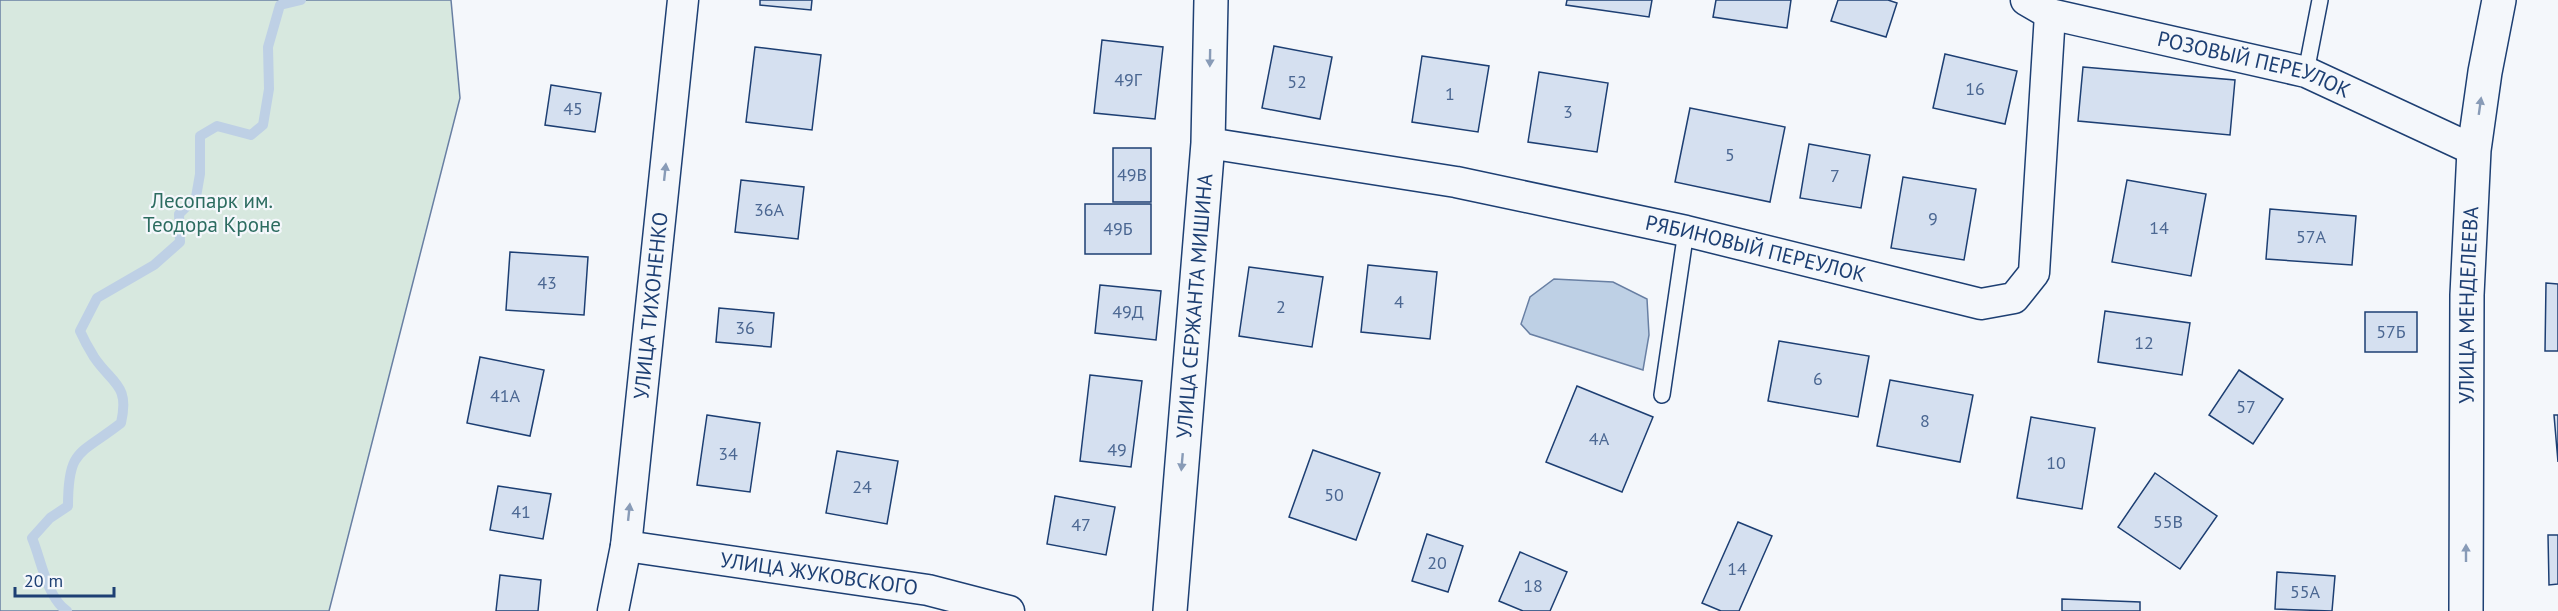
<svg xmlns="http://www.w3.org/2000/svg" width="2558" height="611" viewBox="0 0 2558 611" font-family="'PT Sans',sans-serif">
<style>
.green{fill:#d7e8df;stroke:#687fa3;stroke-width:1.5}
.water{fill:#bed0e5;stroke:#687fa3;stroke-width:1.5}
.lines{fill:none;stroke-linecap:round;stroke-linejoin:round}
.stream{stroke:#bed0e5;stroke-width:10}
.building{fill:#d5e0f0;stroke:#1d3f73;stroke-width:1.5}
.lane-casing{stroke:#1d3f73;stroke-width:18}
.street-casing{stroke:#1d3f73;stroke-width:33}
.secondary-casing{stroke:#1d3f73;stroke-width:36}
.lane{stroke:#f4f7fb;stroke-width:15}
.street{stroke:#f4f7fb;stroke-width:30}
.secondary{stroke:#f4f7fb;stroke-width:33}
.oneway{fill:#889bb7}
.labels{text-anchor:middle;stroke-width:4.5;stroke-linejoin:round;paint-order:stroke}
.number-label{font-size:18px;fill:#4b6792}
.street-label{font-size:21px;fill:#1d3f73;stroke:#f4f7fb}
.park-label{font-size:21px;fill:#2c6c60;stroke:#f4f7fb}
</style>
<rect width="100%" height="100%" fill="#f4f7fb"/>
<path class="green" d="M0 0H451L460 98 329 611H0Z"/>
<path class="water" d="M1554 279 1613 282 1647 299 1649 335 1643 370 1530 334 1521 324 1530 297Z"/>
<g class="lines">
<path class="stream" d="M67 611C47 598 41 559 32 538L50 518 68 506C68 448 80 455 121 423 130 384 112 384 94 357 89 349 84 340 80 331L97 298 154 265 180 242 179 214 196 197 200 174V136L217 126 251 135 263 125 269 89 268 47 280 5 301 0"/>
</g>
<g class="building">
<path d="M760 0H812L811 10 760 5Z"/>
<path d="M1567 0H1652L1649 17 1566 5Z"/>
<path d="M1716 0H1791L1787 28 1713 17Z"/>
<path d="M1838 0H1888L1897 3 1886 37 1831 21Z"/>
<path d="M1102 40 1163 47 1155 119 1094 113Z"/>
<path d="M1274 46 1332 57 1320 119 1262 108Z"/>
<path d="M755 47 821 55 812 130 746 122Z"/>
<path d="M1945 54 2017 71 2005 124 1933 108Z"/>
<path d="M1422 56 1489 66 1478 132 1412 122Z"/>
<path d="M2083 67 2235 80 2230 135 2078 121Z"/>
<path d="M1539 72 1608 83 1597 152 1528 142Z"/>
<path d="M551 85 601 93 595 132 545 125Z"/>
<path d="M1690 108 1785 127 1770 202 1675 182Z"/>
<path d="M1809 144 1870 155 1861 208 1800 198Z"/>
<rect x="1113" y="148" width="38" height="54"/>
<path d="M1903 177 1976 189 1964 260 1891 248Z"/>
<path d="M741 180 804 187 798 239 735 232Z"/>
<path d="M2127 180 2206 194 2191 276 2112 262Z"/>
<rect x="1085" y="204" width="66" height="50"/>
<path d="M2270 209 2356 216 2352 265 2266 259Z"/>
<path d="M510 252 588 257 584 315 506 310Z"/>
<path d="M1368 265 1437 272 1430 339 1361 332Z"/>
<path d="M1249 267 1323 277 1312 347 1239 336Z"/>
<path d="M2546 283 2558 284V351H2545Z"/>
<path d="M1100 285 1161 291 1156 340 1095 333Z"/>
<path d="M719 308 774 313 771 347 716 342Z"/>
<path d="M2105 311 2190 323 2182 375 2098 362Z"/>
<rect x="2365" y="312" width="52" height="40"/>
<path d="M1779 341 1869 356 1858 417 1768 401Z"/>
<path d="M480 357 544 370 530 436 467 423Z"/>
<path d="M2239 370 2283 399 2253 444 2209 415Z"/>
<path d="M1090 375 1142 381 1131 467 1080 461Z"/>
<path d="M1890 380 1973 395 1960 462 1877 446Z"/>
<path d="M1577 386 1653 417 1622 492 1546 462Z"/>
<path d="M707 415 760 423 750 492 697 485Z"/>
<path d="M2554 415H2558V462Z"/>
<path d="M2031 417 2095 428 2082 509 2017 498Z"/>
<path d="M1313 450 1380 473 1356 540 1289 517Z"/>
<path d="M837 451 898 461 887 524 826 513Z"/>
<path d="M2155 473 2217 516 2180 569 2118 527Z"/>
<path d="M498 486 551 494 543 539 490 530Z"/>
<path d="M1055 496 1115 507 1106 555 1047 544Z"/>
<path d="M1738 522 1772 536 1739 611H1721L1702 603Z"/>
<path d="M1427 534 1463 546 1448 592 1412 581Z"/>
<path d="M2548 535H2558V584L2549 585Z"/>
<path d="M1520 552 1567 572 1550 611H1523L1499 601Z"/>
<path d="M2277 572 2335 576 2332 611 2275 609Z"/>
<path d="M500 575 541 580 538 611H496Z"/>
<path d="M2062 599 2140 602V611H2062Z"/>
</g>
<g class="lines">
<g class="lane-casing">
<g id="lane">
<path d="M2306 72 2320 0"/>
<path d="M1662 395 1686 231"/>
</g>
</g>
<g class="street-casing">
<g id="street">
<path id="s1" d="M2026 0 2050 14 2306 72 2474 150"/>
<path id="s2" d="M1208 143 1456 182 1686 231 1981 304 2014 298 2034 273 2050 14"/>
<path id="s3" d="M626 546 928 590 1009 611"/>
<path id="s4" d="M613 611 626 546 683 0"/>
</g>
</g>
<g class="secondary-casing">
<g id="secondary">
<path id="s5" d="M1170 611 1208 143 1211 0"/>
<path id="s6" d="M2466 611 2467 295 2474 150 2485 72 2499 0"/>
</g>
</g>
<use href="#lane" class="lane"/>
<use href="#street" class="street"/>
<use href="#secondary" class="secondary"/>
</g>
<defs><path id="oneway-solid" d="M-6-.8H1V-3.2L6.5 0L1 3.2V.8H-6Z" transform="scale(1.5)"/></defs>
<g class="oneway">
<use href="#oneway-solid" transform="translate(1210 58) rotate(91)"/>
<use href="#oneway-solid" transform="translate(2480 106) rotate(-82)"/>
<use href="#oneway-solid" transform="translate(665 172) rotate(-84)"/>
<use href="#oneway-solid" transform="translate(1182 462) rotate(95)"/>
<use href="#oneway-solid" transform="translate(629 512) rotate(-84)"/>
<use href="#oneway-solid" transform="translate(2466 553) rotate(-90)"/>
</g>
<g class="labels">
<g class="number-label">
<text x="1128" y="86">49Г</text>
<text x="1297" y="88">52</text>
<text x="1975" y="95">16</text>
<text x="1450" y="100">1</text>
<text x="573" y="115">45</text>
<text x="1568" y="118">3</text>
<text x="1730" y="161">5</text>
<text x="1132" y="181">49В</text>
<text x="1835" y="182">7</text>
<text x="769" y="216">36А</text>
<text x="1933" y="225">9</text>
<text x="2159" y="234">14</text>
<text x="1118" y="235">49Б</text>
<text x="2311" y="243">57А</text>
<text x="547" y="289">43</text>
<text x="1399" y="308">4</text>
<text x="1281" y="313">2</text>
<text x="1128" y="318">49Д</text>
<text x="745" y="334">36</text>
<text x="2391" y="338">57Б</text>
<text x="2144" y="349">12</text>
<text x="1818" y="385">6</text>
<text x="505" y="402">41А</text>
<text x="2246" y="413">57</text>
<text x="1925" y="427">8</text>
<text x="1599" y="445">4А</text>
<text x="1117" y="456">49</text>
<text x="728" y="460">34</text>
<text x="2056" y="469">10</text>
<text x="862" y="493">24</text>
<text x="1334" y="501">50</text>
<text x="521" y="518">41</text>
<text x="2168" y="528">55В</text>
<text x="1081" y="531">47</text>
<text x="1437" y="569">20</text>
<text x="1737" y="575">14</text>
<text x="1533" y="592">18</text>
<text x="2305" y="598">55А</text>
</g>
<g class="street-label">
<text dy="7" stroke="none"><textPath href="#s1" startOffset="238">РОЗОВЫЙ ПЕРЕУЛОК</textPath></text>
<text dy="7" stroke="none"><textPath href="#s2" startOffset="558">РЯБИНОВЫЙ ПЕРЕУЛОК</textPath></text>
<text dy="7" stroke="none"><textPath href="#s6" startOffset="306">УЛИЦА МЕНДЕЛЕЕВА</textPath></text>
<text dy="7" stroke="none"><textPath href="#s4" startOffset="308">УЛИЦА ТИХОНЕНКО</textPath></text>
<text dy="7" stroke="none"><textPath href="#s5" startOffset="306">УЛИЦА СЕРЖАНТА МИШИНА</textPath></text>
<text dy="7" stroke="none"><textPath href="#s3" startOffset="195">УЛИЦА ЖУКОВСКОГО</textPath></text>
</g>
<g class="park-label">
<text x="212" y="208">Лесопарк им.<tspan x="212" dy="24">Теодора Кроне</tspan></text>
</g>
</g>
<path d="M15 587v9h99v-9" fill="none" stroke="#1d3f73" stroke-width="3"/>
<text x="24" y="587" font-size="18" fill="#1d3f73" stroke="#f4f7fb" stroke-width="4.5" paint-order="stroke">20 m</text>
</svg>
